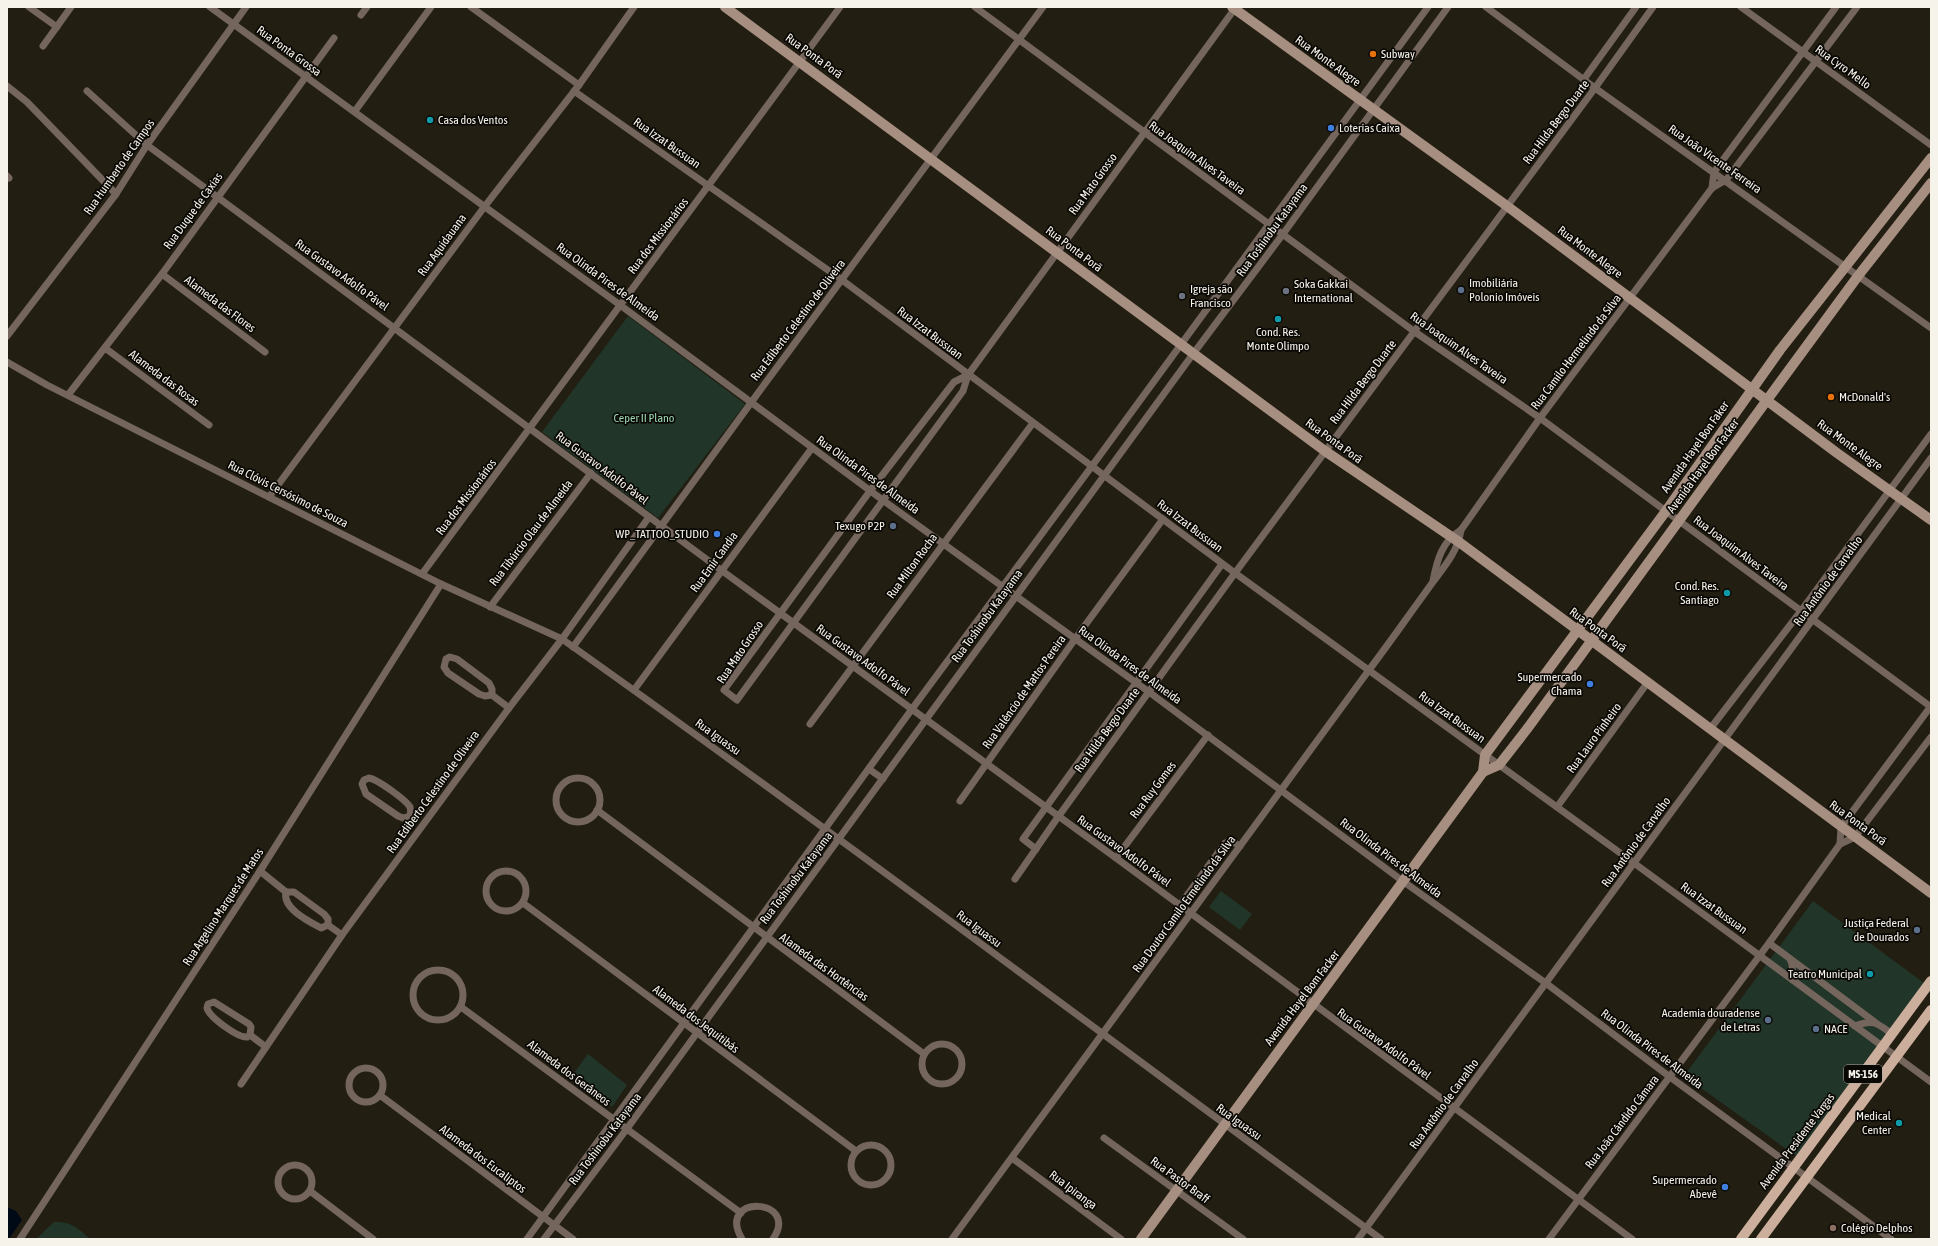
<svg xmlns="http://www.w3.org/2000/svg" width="1938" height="1246" viewBox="0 0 1938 1246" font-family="'Asap Condensed',sans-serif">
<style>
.green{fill:#213529}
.water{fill:#000a17}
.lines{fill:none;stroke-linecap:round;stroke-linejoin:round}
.street{stroke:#74655d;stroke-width:7}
.secondary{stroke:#a68e81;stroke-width:10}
.primary{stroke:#ccae9d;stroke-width:10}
.food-dot{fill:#e8710a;stroke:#0a0804;stroke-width:1.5}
.culture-dot{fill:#0f9aa8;stroke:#0a0804;stroke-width:1.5}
.shop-dot{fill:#3f7fe0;stroke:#0a0804;stroke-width:1.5}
.service-dot{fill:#5c6f8a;stroke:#0a0804;stroke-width:1.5}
.worship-dot{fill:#6b7280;stroke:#0a0804;stroke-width:1.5}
.education-dot{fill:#8d6e63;stroke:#0a0804;stroke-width:1.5}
.labels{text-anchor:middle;stroke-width:3.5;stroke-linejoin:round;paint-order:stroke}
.shield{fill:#0a0804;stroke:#afaca6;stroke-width:1}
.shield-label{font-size:11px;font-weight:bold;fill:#f6f3eb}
.street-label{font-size:12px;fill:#f6f3eb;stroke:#0a0804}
.poi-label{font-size:12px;fill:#f6f3eb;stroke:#0a0804;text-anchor:start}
.park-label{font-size:12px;fill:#9cd7b3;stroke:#0a0804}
</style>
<rect width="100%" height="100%" fill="#221e12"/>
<g class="green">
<path d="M628 316 745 404 658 518 542 432Z"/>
<path d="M1221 891 1252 914 1240 930 1209 907Z"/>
<path d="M1813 901 1924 983 1796 1156 1684 1076Z"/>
<path d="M588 1054 627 1085 612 1107 571 1077Z"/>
<path d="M54 1222C71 1221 78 1228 90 1239H36Z"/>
</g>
<path class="water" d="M7 1207 16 1211 22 1220 9 1239H7Z"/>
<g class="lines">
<g class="street">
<path d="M29 7 57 27"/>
<path d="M210 7 620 305 884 501 1149 692 1404 882 1547 984 1670 1077 1891 1239"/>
<path d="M471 7 579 85"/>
<path d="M975 7 1415 332 1540 418 1931 707"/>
<path d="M1486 7 1595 88 1931 328"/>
<path d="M1741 7 1931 145"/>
<path d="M361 15 367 7"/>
<path d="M43 46 71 7"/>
<path d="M1584 79 1636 7"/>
<path d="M7 86 27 102 116 194"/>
<path d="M87 91 147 145 721 570 1116 858 1632 1239"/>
<path d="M574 91 842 280 1235 573 1634 863 1931 1082"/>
<path d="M355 111 431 7"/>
<path d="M7 176 9 178"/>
<path d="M1712 188 1714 172 1836 7"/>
<path d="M162 274 265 352"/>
<path d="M7 336 116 194 147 145 246 7"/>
<path d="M105 348 209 425"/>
<path d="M7 362 47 385 441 584 562 639C838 835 1108 1039 1381 1239"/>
<path d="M968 375 954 382 870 491 724 690 737 700 963 391 968 375 1236 7"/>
<path d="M68 395 162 274 334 38"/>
<path d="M269 497 485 206 579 85 634 7"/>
<path d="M422 574 840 7"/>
<path d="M1433 581C1437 560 1442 541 1461 530L1540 418 1712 188 1726 180 1857 7"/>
<path d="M490 607 591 473"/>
<path d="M573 647 761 389 1043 7"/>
<path d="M634 690 812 448"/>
<path d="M492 695V689L489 683 457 659 450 657 446 659 444 667 448 673 479 694 485 696 492 695 509 708"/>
<path d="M810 724 1033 423"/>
<path d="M1710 729 1801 611 1931 434"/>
<path d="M869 769 883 779"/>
<path d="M369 778C377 779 406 800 410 807 411 810 411 813 410 816L403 818 398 816 366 794 362 784 364 780Z"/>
<circle cx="578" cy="800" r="22"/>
<path d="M960 801 1075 639 1163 519"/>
<path d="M1557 807 1648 682"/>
<path d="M597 810 924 1054"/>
<path d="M1840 844 1841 827 1931 706"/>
<path d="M1036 849 1023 839 1222 564"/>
<path d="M1116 858 1208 735"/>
<circle cx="506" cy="891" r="20"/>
<path d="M260 871 286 892H294L324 914 328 919V925"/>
<path d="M1015 879 1058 817 1235 573 1595 88 1653 7"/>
<path d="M286 892C282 908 308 921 321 928L328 925"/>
<path d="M523 903 856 1151"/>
<path d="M1180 905 1225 843 1231 841 1240 846"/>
<path d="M328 925 342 935"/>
<path d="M1769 943 1876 1023"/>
<path d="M1790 959 1792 964 1793 980"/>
<circle cx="438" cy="995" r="25"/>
<path d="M214 1002 249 1024 251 1027 250 1035 247 1037C238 1038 209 1017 207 1008L208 1004Z"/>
<path d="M461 1007 741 1213"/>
<path d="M1855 1026C1874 1019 1877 1023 1892 1034"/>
<path d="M250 1035 266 1047"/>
<circle cx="942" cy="1064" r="20"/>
<circle cx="366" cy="1085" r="17"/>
<path d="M241 1084 342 935 509 708 562 639 649 517"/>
<path d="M381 1096 573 1239"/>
<path d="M1104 1138 1243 1239"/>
<circle cx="871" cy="1165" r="20"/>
<path d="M1012 1158 1121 1239"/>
<circle cx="295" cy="1182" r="17"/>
<path d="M310 1191 373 1239"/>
<path d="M20 1239 260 871 441 584"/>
<path d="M527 1239 912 709 1092 466 1428 7"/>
<path d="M544 1239 626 1130 1193 354 1283 234 1448 7"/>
<path d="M742 1239C715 1194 801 1197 773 1239"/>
<path d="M952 1239 1369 670C1388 645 1406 619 1425 593 1439 572 1457 556 1461 530"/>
<path d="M1358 1239 1931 458"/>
<path d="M1549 1239 1769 943 1840 844 1855 837 1931 737"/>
</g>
<g class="secondary">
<path d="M725 7 1325 451 1459 542 1931 893"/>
<path d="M1232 7 1507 206 1837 453 1931 520"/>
<path d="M1483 772 1499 765 1527 729 1767 400 1858 276 1931 183"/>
<path d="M1141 1239 1483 772 1485 755 1666 511 1780 350 1931 158"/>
</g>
<g class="primary">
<path d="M1741 1239 1931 981"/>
<path d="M1761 1239 1931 1010"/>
</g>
</g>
<g class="food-dot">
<circle cx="1373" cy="54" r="4"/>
<circle cx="1831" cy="397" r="4"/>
</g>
<g class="culture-dot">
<circle cx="430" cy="120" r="4"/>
<circle cx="1278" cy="319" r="4"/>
<circle cx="1727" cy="593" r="4"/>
<circle cx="1870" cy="974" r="4"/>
<circle cx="1899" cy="1123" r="4"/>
</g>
<g class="shop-dot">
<circle cx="1331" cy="128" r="4"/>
<circle cx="717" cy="534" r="4"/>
<circle cx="1590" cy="684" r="4"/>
<circle cx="1725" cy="1187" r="4"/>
</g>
<g class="service-dot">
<circle cx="1461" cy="290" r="4"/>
<circle cx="893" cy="526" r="4"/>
<circle cx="1917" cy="930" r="4"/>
<circle cx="1768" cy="1020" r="4"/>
<circle cx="1816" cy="1029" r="4"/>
</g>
<g class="worship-dot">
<circle cx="1286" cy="291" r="4"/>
<circle cx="1182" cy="296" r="4"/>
</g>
<circle class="education-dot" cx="1833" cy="1228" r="4"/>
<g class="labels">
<rect class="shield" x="1844" y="1065" width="38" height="18" rx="3"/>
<g class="shield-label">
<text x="1863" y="1078">MS-156</text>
</g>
<g class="street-label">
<text transform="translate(289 51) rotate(36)" y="4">Rua Ponta Grossa</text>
<text transform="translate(814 56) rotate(36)" y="4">Rua Ponta Porã</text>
<text transform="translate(1328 61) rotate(36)" y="4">Rua Monte Alegre</text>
<text transform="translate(1843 67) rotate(36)" y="4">Rua Cyro Mello</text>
<text transform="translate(1556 122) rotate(-53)" y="4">Rua Hilda Bergo Duarte</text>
<text transform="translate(667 143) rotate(35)" y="4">Rua Izzat Bussuan</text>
<text transform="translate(1197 158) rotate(36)" y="4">Rua Joaquim Alves Taveira</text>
<text transform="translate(1715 159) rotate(35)" y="4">Rua João Vicente Ferreira</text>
<text transform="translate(119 167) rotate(-55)" y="4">Rua Humberto de Campos</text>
<text transform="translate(1093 184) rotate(-54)" y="4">Rua Mato Grosso</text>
<text transform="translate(193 211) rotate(-54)" y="4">Rua Duque de Caxias</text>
<text transform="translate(1272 230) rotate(-54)" y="4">Rua Toshinobu Katayama</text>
<text transform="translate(658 236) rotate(-53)" y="4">Rua dos Missionários</text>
<text transform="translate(442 245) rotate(-54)" y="4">Rua Aquidauana</text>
<text transform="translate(1074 249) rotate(37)" y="4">Rua Ponta Porã</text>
<text transform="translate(1590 252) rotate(37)" y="4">Rua Monte Alegre</text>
<text transform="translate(342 275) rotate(36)" y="4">Rua Gustavo Adolfo Pável</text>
<text transform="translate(608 282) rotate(36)" y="4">Rua Olinda Pires de Almeida</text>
<text transform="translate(220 304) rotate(37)" y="4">Alameda das Flores</text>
<text transform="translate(798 320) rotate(-53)" y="4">Rua Ediberto Celestino de Oliveira</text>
<text transform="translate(930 333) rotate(37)" y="4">Rua Izzat Bussuan</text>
<text transform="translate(1459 348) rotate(35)" y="4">Rua Joaquim Alves Taveira</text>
<text transform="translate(1576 352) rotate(-53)" y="4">Rua Camilo Hermelindo da Silva</text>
<text transform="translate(164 378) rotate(37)" y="4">Alameda das Rosas</text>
<text transform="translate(1363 382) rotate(-53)" y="4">Rua Hilda Bergo Duarte</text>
<text transform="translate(1334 441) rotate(36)" y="4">Rua Ponta Porã</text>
<text transform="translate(1850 445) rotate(36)" y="4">Rua Monte Alegre</text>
<text transform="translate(1695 447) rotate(-55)" y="4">Avenida Hayel Bon Faker</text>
<text transform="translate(1703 466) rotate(-54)" y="4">Avenida Hayel Bon Facker</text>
<text transform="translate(602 468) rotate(37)" y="4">Rua Gustavo Adolfo Pável</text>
<text transform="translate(868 475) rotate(36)" y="4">Rua Olinda Pires de Almeida</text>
<text transform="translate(288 494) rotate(27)" y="4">Rua Clóvis Cersósimo de Souza</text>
<text transform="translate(466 497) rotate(-53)" y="4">Rua dos Missionários</text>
<text transform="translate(1190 526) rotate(37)" y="4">Rua Izzat Bussuan</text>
<text transform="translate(531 533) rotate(-53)" y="4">Rua Tibúrcio Olau de Almeida</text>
<text transform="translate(1741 553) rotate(37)" y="4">Rua Joaquim Alves Taveira</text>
<text transform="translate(714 562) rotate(-54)" y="4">Rua Emir Candia</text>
<text transform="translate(912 566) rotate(-54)" y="4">Rua Milton Rocha</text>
<text transform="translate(1828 581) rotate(-54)" y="4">Rua Antônio de Carvalho</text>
<text transform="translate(987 616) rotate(-54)" y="4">Rua Toshinobu Katayama</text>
<text transform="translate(1598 630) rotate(36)" y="4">Rua Ponta Porã</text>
<text transform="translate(740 652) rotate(-56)" y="4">Rua Mato Grosso</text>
<text transform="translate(863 660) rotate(36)" y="4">Rua Gustavo Adolfo Pável</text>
<text transform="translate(1130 665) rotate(36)" y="4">Rua Olinda Pires de Almeida</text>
<text transform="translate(1024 692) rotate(-55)" y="4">Rua Valêncio de Mattos Pereira</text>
<text transform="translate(1452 717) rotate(36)" y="4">Rua Izzat Bussuan</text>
<text transform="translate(1107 730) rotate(-54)" y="4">Rua Hilda Bergo Duarte</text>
<text transform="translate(718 737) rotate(36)" y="4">Rua Iguassu</text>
<text transform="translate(1594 738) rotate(-54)" y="4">Rua Lauro Pinheiro</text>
<text transform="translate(1153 790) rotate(-53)" y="4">Rua Ruy Gomes</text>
<text transform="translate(433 792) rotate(-54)" y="4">Rua Ediberto Celestino de Oliveira</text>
<text transform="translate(1858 823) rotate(36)" y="4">Rua Ponta Porã</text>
<text transform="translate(1636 842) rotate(-54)" y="4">Rua Antônio de Carvalho</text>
<text transform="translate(1124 851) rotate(36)" y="4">Rua Gustavo Adolfo Pável</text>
<text transform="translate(1391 858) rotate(37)" y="4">Rua Olinda Pires de Almeida</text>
<text transform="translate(796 878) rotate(-53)" y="4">Rua Toshinobu Katayama</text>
<text transform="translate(1184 904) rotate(-54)" y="4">Rua Doutor Camilo Ermelindo da Silva</text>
<text transform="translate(223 907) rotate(-57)" y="4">Rua Argelino Marques de Matos</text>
<text transform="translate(1714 908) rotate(36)" y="4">Rua Izzat Bussuan</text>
<text transform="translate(979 929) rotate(37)" y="4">Rua Iguassu</text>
<text transform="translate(824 967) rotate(36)" y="4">Alameda das Hortências</text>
<text transform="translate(1302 998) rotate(-53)" y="4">Avenida Hayel Bom Facker</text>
<text transform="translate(696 1019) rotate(37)" y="4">Alameda dos Jequitibás</text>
<text transform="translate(1384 1044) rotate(36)" y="4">Rua Gustavo Adolfo Pável</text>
<text transform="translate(1652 1049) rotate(37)" y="4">Rua Olinda Pires de Almeida</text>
<text transform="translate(569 1073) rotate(37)" y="4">Alameda dos Gerâneos</text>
<text transform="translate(1444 1104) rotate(-54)" y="4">Rua Antônio de Carvalho</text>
<text transform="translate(1239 1122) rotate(36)" y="4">Rua Iguassu</text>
<text transform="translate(1622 1122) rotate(-53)" y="4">Rua João Cândido Câmara</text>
<text transform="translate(605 1139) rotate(-53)" y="4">Rua Toshinobu Katayama</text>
<text transform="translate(1797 1141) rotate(-53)" y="4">Avenida Presidente Vargas</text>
<text transform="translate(483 1159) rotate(37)" y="4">Alameda dos Eucaliptos</text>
<text transform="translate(1180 1180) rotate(36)" y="4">Rua Pastor Braff</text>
<text transform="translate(1073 1190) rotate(37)" y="4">Rua Ipiranga</text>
</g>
<g class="poi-label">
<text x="1381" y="58">Subway</text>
<text x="438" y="124">Casa dos Ventos</text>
<text x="1339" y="132">Loterias Caixa</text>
<text x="1469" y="287">Imobiliária<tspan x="1469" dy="14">Polonio Imóveis</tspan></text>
<text x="1294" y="288">Soka Gakkai<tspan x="1294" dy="14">International</tspan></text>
<text x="1190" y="293">Igreja são<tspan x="1190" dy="14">Francisco</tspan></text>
<text x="1278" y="336" text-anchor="middle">Cond. Res.<tspan x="1278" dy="14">Monte Olimpo</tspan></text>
<text x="1839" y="401">McDonald's</text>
<text x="885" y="530" text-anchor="end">Texugo P2P</text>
<text x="709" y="538" text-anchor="end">WP_TATTOO_STUDIO</text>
<text x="1719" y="590" text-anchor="end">Cond. Res.<tspan x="1719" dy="14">Santiago</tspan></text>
<text x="1582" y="681" text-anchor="end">Supermercado<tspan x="1582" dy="14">Chama</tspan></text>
<text x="1909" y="927" text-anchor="end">Justiça Federal<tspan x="1909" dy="14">de Dourados</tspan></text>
<text x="1862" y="978" text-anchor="end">Teatro Municipal</text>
<text x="1760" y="1017" text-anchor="end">Academia douradense<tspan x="1760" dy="14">de Letras</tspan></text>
<text x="1824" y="1033">NACE</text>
<text x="1891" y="1120" text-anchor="end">Medical<tspan x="1891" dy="14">Center</tspan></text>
<text x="1717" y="1184" text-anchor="end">Supermercado<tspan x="1717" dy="14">Abevê</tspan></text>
<text x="1841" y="1232">Colégio Delphos</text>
</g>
<g class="park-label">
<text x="644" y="422">Ceper II Plano</text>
</g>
</g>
<rect width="1938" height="1246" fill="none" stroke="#f6f3eb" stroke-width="16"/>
</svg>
